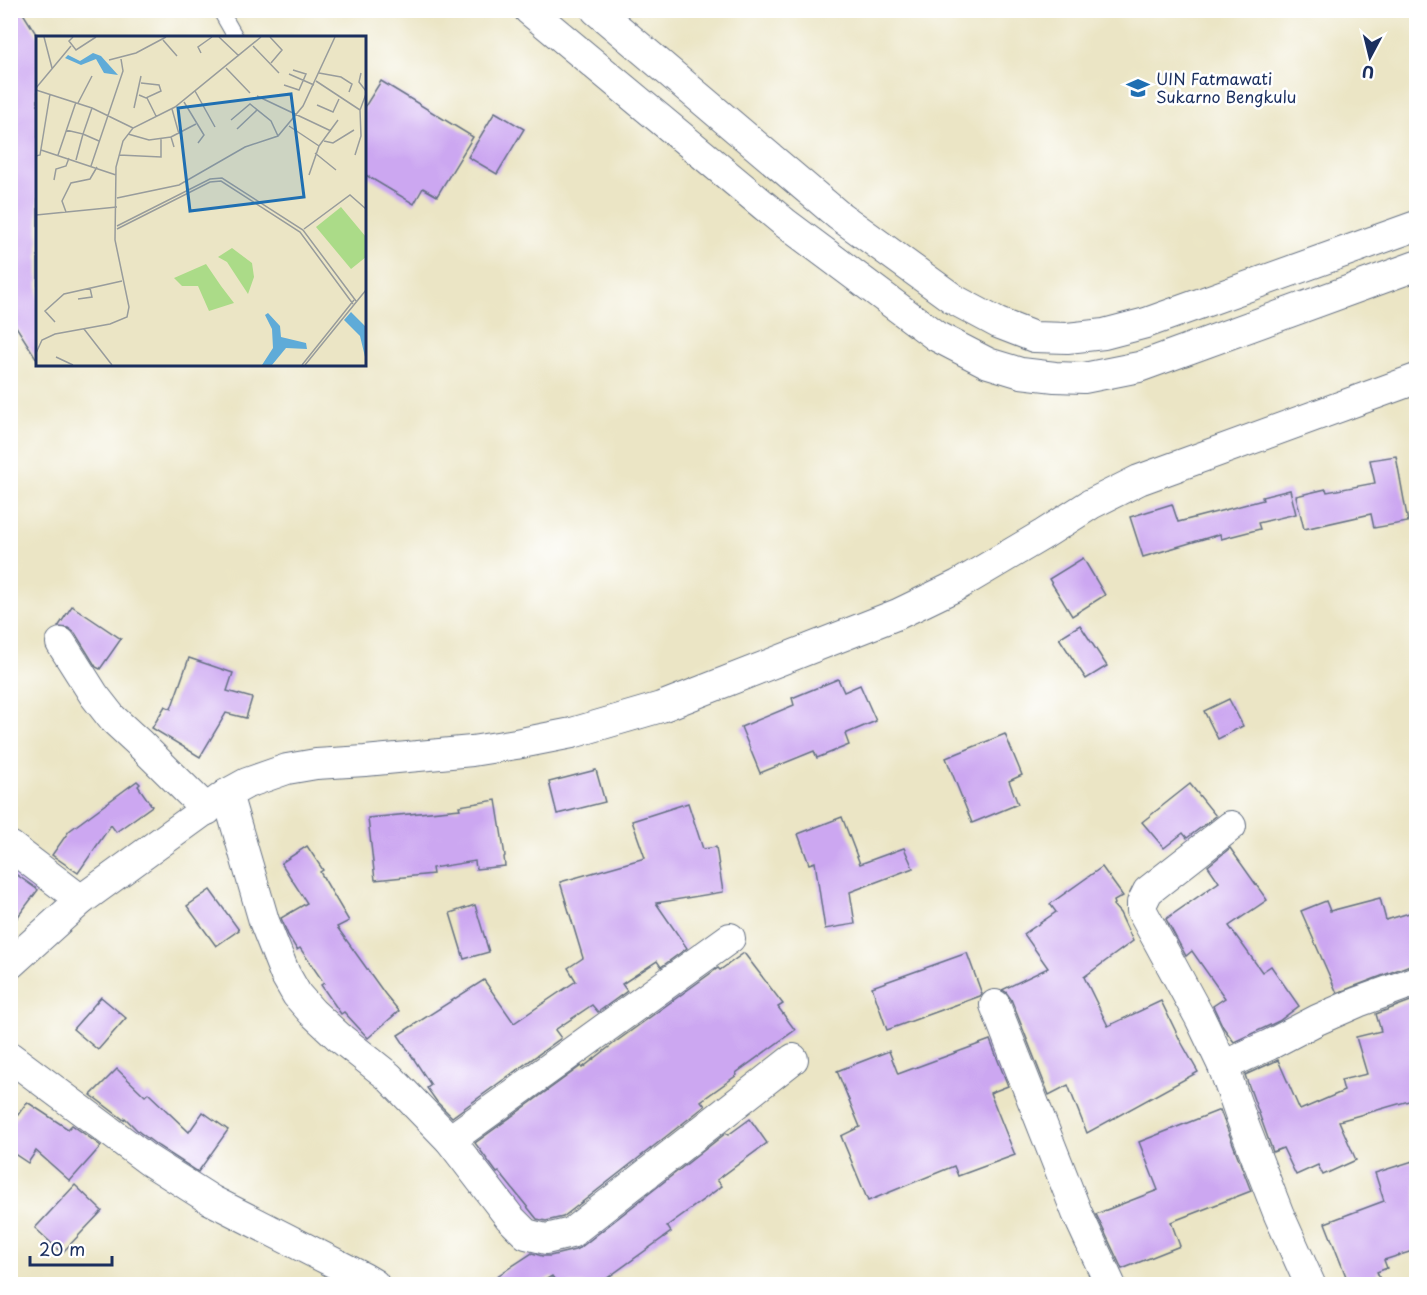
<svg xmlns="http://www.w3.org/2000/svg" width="1427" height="1295" viewBox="0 0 1427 1295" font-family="'Playpen Sans',sans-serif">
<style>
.building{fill:#cca7f1}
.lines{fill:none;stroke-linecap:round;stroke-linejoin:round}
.service-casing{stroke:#646f82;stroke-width:17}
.minor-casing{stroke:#646f82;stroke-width:32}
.service{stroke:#fff;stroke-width:15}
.minor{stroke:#fff;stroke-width:30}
.labels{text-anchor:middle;stroke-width:5;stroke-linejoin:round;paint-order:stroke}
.poi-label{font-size:16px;fill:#1b2f5e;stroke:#fff;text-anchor:start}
.inset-road{fill:none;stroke:#989c9c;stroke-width:1.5}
.view{fill:#1f6fb2;fill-opacity:0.15;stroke:#1f6fb2;stroke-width:3}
.inset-edge{fill:none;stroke:#1b2f5e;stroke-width:3}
</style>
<rect width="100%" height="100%" fill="#fff"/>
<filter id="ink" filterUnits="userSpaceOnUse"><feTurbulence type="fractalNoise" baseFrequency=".0167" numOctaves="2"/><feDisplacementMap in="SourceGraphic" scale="12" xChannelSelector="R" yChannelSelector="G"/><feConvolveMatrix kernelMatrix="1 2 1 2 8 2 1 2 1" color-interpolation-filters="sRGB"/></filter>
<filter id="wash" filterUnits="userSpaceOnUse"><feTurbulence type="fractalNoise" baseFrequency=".008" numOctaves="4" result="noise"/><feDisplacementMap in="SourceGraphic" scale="24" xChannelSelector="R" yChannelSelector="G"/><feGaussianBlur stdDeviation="1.35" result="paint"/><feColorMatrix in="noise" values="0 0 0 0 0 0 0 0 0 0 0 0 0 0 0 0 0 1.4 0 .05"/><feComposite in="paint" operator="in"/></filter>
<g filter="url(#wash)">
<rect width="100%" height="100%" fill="#ebe5c5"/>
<g id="blocks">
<g class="building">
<path d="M10 10H21L38 37V361L10 317Z"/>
<path d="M381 81 473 137 437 196 423 188 414 204 364 174V108Z"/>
<path d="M495 112 524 129 497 174 468 157Z"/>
<path d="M1396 456 1408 522 1374 528 1371 514 1304 529 1296 496 1326 489 1327 492 1375 483 1370 460Z"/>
<path d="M1290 490 1296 514 1258 523 1260 529 1221 539 1220 534 1143 557 1130 517 1172 504 1178 522 1263 500 1262 497Z"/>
<path d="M1083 558 1105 595 1072 616 1049 579Z"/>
<path d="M72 606 121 639 100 669 96 667 75 633 68 628 58 627Z"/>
<path d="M1080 625 1107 666 1086 679 1059 638Z"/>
<path d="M189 658 233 673 227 691 252 698 246 718 226 713 200 757 152 728 165 706 171 709Z"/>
<path d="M838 679 844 692 860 685 876 721 845 734 849 745 817 758 814 751 760 773 741 727 794 705 792 698Z"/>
<path d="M1229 699 1243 726 1218 739 1204 711Z"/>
<path d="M1005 734 1022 775 1009 781 1018 804 972 823 946 758Z"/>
<path d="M596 770 605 802 557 814 549 782Z"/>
<path d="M137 781 140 784 138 786 152 806 116 832 111 825 78 873 52 855 69 831Z"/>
<path d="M1190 784 1216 816 1187 838 1183 833 1164 848 1142 822Z"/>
<path d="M496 800 505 856 504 857 505 866 476 869 475 861 432 868 433 874 375 880 368 818 460 809 459 806Z"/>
<path d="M688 803 703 849 716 847 723 892 656 903 687 948 661 967 657 961 622 984 627 991 598 1012 592 1005 555 1030 561 1038 452 1117 437 1102 427 1088 431 1085 398 1035 484 980 514 1023 576 981 568 968 583 958 560 882 645 858 632 821Z"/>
<path d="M842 817 860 864 904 848 913 868 850 892 855 924 825 929 815 862 809 864 798 834Z"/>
<path d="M307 846 323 870 320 872 349 921 337 927 385 994 399 1011 368 1038 344 1012 341 1014 321 985 324 983 300 948 297 950 288 935 281 918 307 903 281 863Z"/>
<path d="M1230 848 1267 900 1229 926 1262 972 1271 966 1299 1006 1279 1021 1234 1042 1223 1027 1213 1006 1225 998 1192 951 1186 956 1166 919 1219 882 1208 866Z"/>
<path d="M1102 867 1123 896 1114 901 1115 904 1113 905 1120 913 1133 941 1084 977 1108 1026 1161 1001 1180 1040 1198 1072 1087 1133 1068 1085 1049 1095 1011 999 1006 992 1002 990 1048 968 1024 934 1056 912 1050 904Z"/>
<path d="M10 870 38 890 10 927Z"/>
<path d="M210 890 239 930 216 946 187 906Z"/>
<path d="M1380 898 1386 920 1416 911V964L1410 965 1337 993 1301 911 1326 901 1330 911Z"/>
<path d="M475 905 489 952 464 959 450 913Z"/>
<path d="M744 953 783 1004 778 1007 795 1030 736 1073 737 1075 701 1101 705 1106 563 1217 546 1221 537 1219 499 1172 497 1173 475 1143 581 1066 582 1068 617 1041 718 968 720 970Z"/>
<path d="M967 953 982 994 980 996 887 1030 872 987Z"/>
<path d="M101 997 126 1018 98 1050 73 1029Z"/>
<path d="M1416 999V1099L1339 1121 1356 1160 1323 1175 1318 1165 1296 1175 1283 1148 1273 1152 1245 1075 1278 1060 1300 1110 1344 1091 1341 1080 1367 1074 1356 1037 1381 1031 1376 1014Z"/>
<path d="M990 1040 1008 1086 990 1093 1015 1155 958 1176 954 1166 868 1201 841 1136 860 1127 837 1071 889 1051 898 1074Z"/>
<path d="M117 1069 145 1096 148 1093 189 1132 203 1112 228 1130 198 1172 158 1146 138 1131 125 1118 124 1120 91 1095Z"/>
<path d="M27 1102 68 1129 72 1125 101 1146 70 1181 36 1151 28 1163 10 1151V1126Z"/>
<path d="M1220 1110 1251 1191 1171 1222 1180 1246 1122 1269 1096 1214 1158 1190 1139 1142Z"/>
<path d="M750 1119 767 1143 717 1180 722 1186 667 1226 671 1232 599 1284H558L552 1276 538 1284H485L532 1253 542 1256H550L575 1250 581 1247 726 1133 728 1135Z"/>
<path d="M1416 1160V1250L1384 1260 1387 1268 1377 1272 1382 1284H1349L1325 1223 1384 1201 1375 1173Z"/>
<path d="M75 1185 102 1211 62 1253 35 1228Z"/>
</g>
</g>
</g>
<g filter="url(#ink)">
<use href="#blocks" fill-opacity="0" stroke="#646f82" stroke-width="1.5"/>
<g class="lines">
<g class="service-casing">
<path id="service" d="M220 10 236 38"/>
</g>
<g class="minor-casing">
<g id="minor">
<path d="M529 10 785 223 936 336 988 363 1021 373 1055 377 1084 378 1139 367 1416 266"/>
<path d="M596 10 838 215 955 300 998 323 1034 337 1067 338 1104 334 1146 323 1416 226"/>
<path d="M61 643 94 695 112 718 138 742 207 810"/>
<path d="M227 794 264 921 285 974 297 995 312 1012 339 1037 388 1076 450 1140 510 1218 526 1234 546 1239 571 1233 793 1059"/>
<path d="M1231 826 1148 891 1142 903V911L1200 1018 1223 1066 1245 1128 1279 1215 1310 1284"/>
<path d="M10 846 81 900"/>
<path d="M10 964 81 900 227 794 247 783 287 769 316 764 365 761 472 751 516 744 572 733 661 707 898 614 958 585 1044 534 1091 504 1139 480 1416 379"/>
<path d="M995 1005 1077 1213 1110 1284"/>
<path d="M10 1057 148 1160 211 1200 364 1278 374 1284"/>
<path d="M1223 1066 1269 1045 1317 1020 1358 1002 1416 981"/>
<path d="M450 1140 730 938"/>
</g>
</g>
<use href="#service" class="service"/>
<use href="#minor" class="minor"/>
</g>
</g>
<defs>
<g id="university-bare" transform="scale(1.8)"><path d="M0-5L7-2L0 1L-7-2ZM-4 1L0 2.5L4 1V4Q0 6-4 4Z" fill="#1f6fb2" stroke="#fff" stroke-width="2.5" paint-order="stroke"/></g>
</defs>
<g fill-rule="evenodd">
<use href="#university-bare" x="1138" y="88"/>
</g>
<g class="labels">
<g class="poi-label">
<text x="1156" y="85">UIN Fatmawati<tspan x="1156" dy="18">Sukarno Bengkulu</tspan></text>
</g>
</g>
<g transform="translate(36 36)">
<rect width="330" height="330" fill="#ebe5c5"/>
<path d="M305 171 330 201V221L315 233 280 191ZM196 212 216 227 218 241 212 258 191 226 182 221ZM170 228 185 250 198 267 173 275 162 250H146L138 242Z" fill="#abdb88"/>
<path d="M57 17 65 20 82 39 68 37 60 23 45 29 29 22 32 19 44 25ZM315 276 330 291V325L324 300 308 284ZM232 277 244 290 245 301 270 307 271 313 250 312 236 329H226L237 312 236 293 229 279Z" fill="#5fabd8"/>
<path class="inset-road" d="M8 1 16 32M37 1 33 5 40 14 60 1M183 1 203 20M234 1 246 14 235 27M127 4 141 20M217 10 243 37M165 17 162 11 176 1M73 24 100 17 130 1M190 32 214 57M283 37 305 41 316 48 313 56M325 37 323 46 330 55M253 38 278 49M280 45 324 74M248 49 263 54 270 38 257 34M0 52 35 10M0 54 56 72 97 92M159 55 179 91M103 59 110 62 125 55 123 49 105 47M221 60 295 95M111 62 120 80M148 66 168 99 162 107M42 67 56 40M281 69 297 76 303 63M56 72 47 98 63 105M98 72 105 40M136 73 143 98M195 84 214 68 235 85 242 100M253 90 283 110 273 139M201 93 221 74M30 94 47 98 40 124M92 98 113 104 135 101M288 105 297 107 318 94M283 110 302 84M138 111 135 101 160 88M5 114 80 139M279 117 300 134M22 119 40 66M83 119 125 121V103M319 119 325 100 324 74 330 58M0 120 4 119 14 58M55 130 87 35 85 23M18 144 20 133 30 130 33 122M81 162 143 149 209 111 242 100 267 70 299 1M30 176 26 165 35 147 54 143 61 131M0 179 81 171M81 190 174 143 186 142 267 194 320 265M81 193 174 146 185 145 264 196 317 268M268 193 314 159 330 173M42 263 56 261 54 252M19 286 9 275 28 258 86 245M48 293 76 329M0 317 6 304 19 298 74 288 91 281 93 271 79 204 80 131 87 105 97 92 139 71 225 1M20 321 37 329M266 329 318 264M269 329 330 254"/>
<path class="view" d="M255 58 268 161 154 175 142 72Z"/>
<rect width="330" height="330" class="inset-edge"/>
</g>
<rect width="1427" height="1295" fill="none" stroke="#fff" stroke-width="36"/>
<g transform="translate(1370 57) rotate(187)" stroke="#ffffff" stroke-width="4.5" paint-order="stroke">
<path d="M0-4.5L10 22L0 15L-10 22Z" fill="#1b2f5e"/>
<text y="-9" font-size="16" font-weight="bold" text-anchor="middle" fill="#1b2f5e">U</text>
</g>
<path d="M30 1256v9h82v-9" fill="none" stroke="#1b2f5e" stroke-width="3"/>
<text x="39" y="1256" font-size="18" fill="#1b2f5e" stroke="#ffffff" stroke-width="4.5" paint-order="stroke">20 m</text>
</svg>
